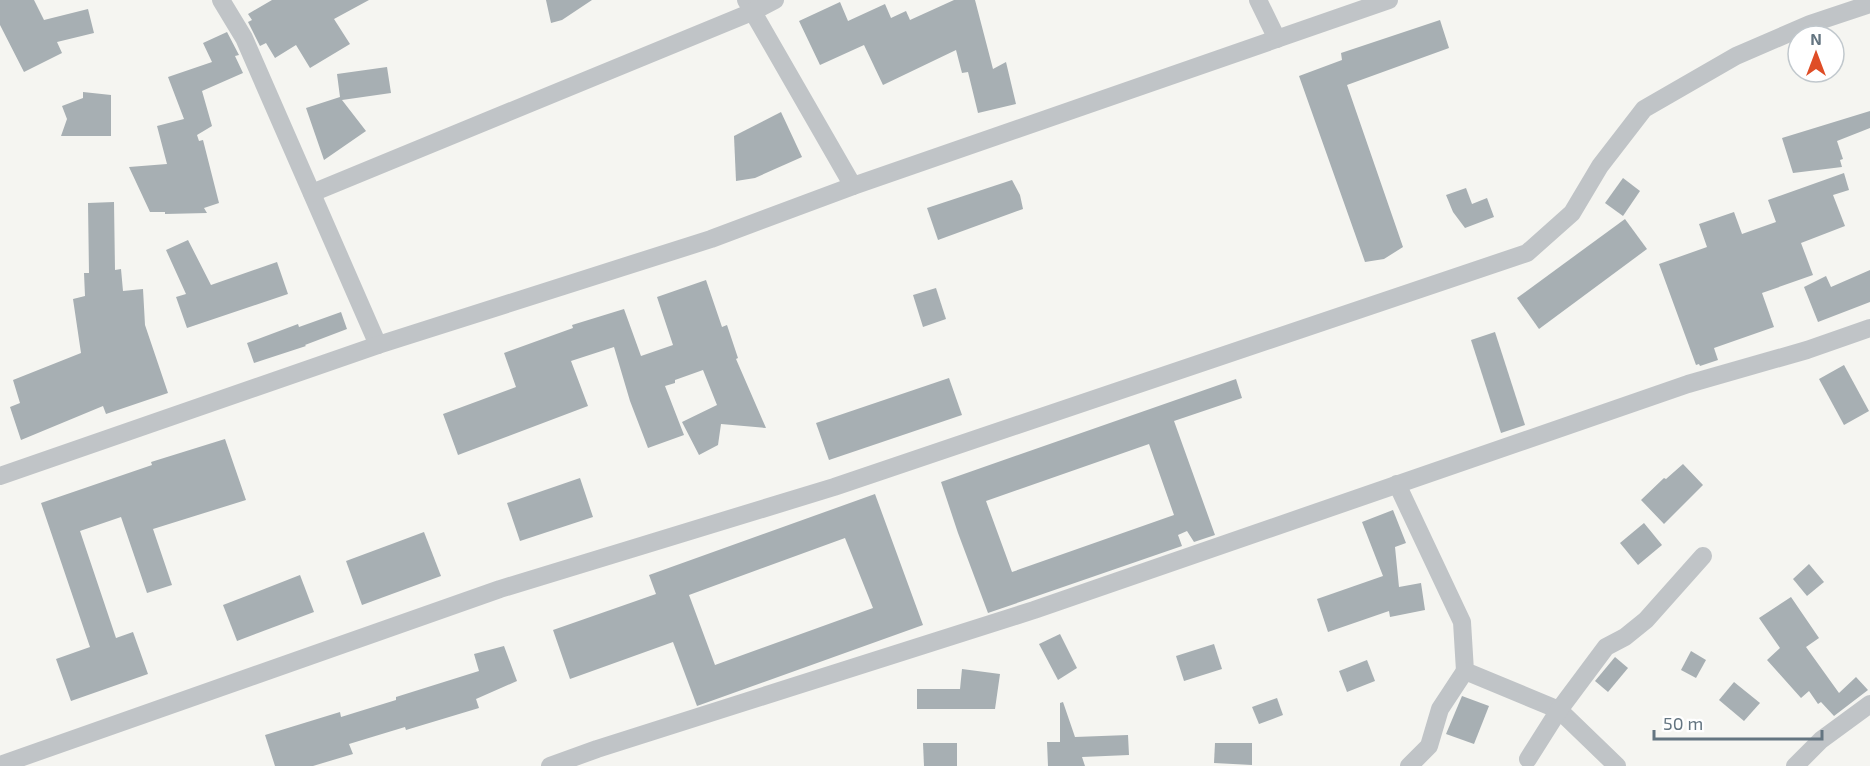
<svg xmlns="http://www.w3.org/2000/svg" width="1870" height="766" viewBox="0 0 1870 766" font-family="'Exo 2',sans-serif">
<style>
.building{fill:#a7afb3;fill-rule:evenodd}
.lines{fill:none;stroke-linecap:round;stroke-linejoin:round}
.minor{stroke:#c0c4c7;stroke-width:18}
</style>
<rect width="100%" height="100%" fill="#f5f5f1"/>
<g class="building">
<path d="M0 0H34L44 20 88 9 94 33 57 42 62 53 24 72 0 25Z"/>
<path d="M272 0H369L334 19 350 44 310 68 296 45 275 58 266 43 260 46 248 22 252 20 248 14Z"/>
<path d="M546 0H592L562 20 551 23Z"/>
<path d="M954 0H975L993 69 1006 62 1016 104 978 113 968 72 962 73 956 50 883 85 864 45 820 65 799 21 840 2 848 21 885 4 891 18 906 11 910 20Z"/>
<path d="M1440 20 1449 48 1347 85 1403 247 1384 259 1365 262 1299 76 1342 60 1341 53Z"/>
<path d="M227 32 239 55 235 56 243 73 202 91 212 126 197 135 199 141 203 140 219 203 204 208 207 213 165 214V212H150L129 167 167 164 157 126 184 119 168 77 212 62 203 43Z"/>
<path d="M387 67 391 93 342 100 366 131 324 160 306 108 340 97 337 74Z"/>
<path d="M83 92 111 95V136H61L67 119 62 106 83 98Z"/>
<path d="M1870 111V128L1837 141 1843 159 1840 160 1842 167 1793 173 1782 138Z"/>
<path d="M781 112 802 157 755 178 736 181 734 136Z"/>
<path d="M1844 173 1849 190 1833 195 1845 226 1801 243 1813 275 1762 293 1774 327 1714 348 1718 360 1700 366 1699 364 1696 365 1659 264 1707 247 1699 224 1734 212 1742 234 1776 222 1768 200Z"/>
<path d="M1623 178 1640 191 1623 216 1605 203Z"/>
<path d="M1012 180 1020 195 1023 209 938 240 927 208Z"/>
<path d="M1466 188 1472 204 1487 198 1494 217 1465 228 1453 212 1446 195Z"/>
<path d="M114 202 115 270 121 269 123 291 143 289 145 325 168 393 106 414 103 406 21 440 10 407 20 403 13 380 81 353 73 299 85 296 84 273H89L88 203Z"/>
<path d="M1625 219 1647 249 1539 329 1517 298Z"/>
<path d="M188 240 211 285 277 262 288 294 187 328 176 297 186 294 166 250Z"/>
<path d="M1870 270V302L1818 322 1804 287 1826 276 1831 287Z"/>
<path d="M706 280 722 327 727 325 738 358 736 359 766 428 721 424 718 445 699 455 682 422 717 405 703 370 675 380V383L665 386 684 435 648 448 630 401 614 347 571 361 588 406 458 455 443 414 516 387 504 353 573 328 572 325 624 309 641 356 673 345 657 297Z"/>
<path d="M936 288 946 319 923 327 913 295Z"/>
<path d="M341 312 347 329 305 345 306 346 254 363 247 343 298 324 299 327Z"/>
<path d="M1495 332 1525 425 1501 433 1471 340Z"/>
<path d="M1844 365 1869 411 1844 425 1819 379Z"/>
<path d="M949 378 962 415 829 460 816 423Z"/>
<path d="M1236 379 1242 398 1174 421 1215 535 1194 542 1187 531 1178 535 1182 546 988 613 958 533 941 482ZM1149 444 1174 515 1012 572 986 501Z"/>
<path d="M225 439 246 500 153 529 172 585 147 593 121 517 80 531 116 638 133 632 148 674 71 701 56 659 90 647 41 503 152 465 151 462Z"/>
<path d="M1683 464 1703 485 1664 524 1641 500 1664 478 1666 479Z"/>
<path d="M580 478 593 517 520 541 507 503Z"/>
<path d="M875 494 923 625 697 706 673 642 570 679 553 630 656 594 649 575ZM845 538 873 608 715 665 689 595Z"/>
<path d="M1393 510 1406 543 1395 547 1399 587 1421 583 1425 610 1390 617 1389 611 1328 632 1317 599 1383 576 1362 522Z"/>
<path d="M1644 523 1662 545 1638 565 1620 543Z"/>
<path d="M424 532 441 576 362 605 346 561Z"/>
<path d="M1809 564 1824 582 1807 596 1793 579Z"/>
<path d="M300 575 314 612 237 641 223 605Z"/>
<path d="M1791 597 1819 638 1806 647 1839 693 1856 677 1868 690 1834 716 1821 702 1818 704 1809 691 1801 698 1767 660 1780 648 1759 618Z"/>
<path d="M1060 634 1077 668 1058 680 1039 644Z"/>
<path d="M1214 644 1222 669 1184 681 1176 656Z"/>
<path d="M504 646 517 681 476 699 479 708 406 730 405 727 349 744 353 754 313 766H275L265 735 340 712 341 717 396 700V697L479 671 474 654Z"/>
<path d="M1691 651 1706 660 1696 678 1681 670Z"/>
<path d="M1615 657 1628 668 1608 692 1595 681Z"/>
<path d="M1367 660 1375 681 1347 692 1339 671Z"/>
<path d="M962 669 1000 674 995 709H917V689H960Z"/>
<path d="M1734 682 1760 703 1744 721 1719 700Z"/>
<path d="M1462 696 1489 706 1474 744 1446 734Z"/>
<path d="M1277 698 1283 715 1259 724 1252 707Z"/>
<path d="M1063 702 1075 737 1128 735 1129 755 1082 757 1085 766H1048L1047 742H1060V703Z"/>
<path d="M923 743H957V766H924Z"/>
<path d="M1215 743H1252V765L1214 763Z"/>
</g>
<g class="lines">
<g class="minor">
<path d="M221 0 244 38 378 345"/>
<path d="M746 0 853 186"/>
<path d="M1258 0 1277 39"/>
<path d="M312 193 752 12 775 0"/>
<path d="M0 476 378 345 711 239 853 186 1389 0"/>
<path d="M1397 484 1462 622 1465 671 1559 710 1617 766"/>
<path d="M1528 759 1559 710 1606 647 1625 637 1646 620 1703 556"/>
<path d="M0 765 500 589 834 487 1527 253 1572 213 1600 166 1644 109 1736 56 1810 24 1870 4"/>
<path d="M550 766 597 749 1034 610 1688 384 1807 350 1870 328"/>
<path d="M1409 766 1429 746 1440 709 1465 671"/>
<path d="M1795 766 1821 740 1870 704"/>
</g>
</g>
<g transform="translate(1816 54)"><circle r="28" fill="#ffffff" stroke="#c1c8cd" stroke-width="1.5"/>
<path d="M0-4.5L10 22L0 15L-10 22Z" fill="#df4d26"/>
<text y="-9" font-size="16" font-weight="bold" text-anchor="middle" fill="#647581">N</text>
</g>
<path d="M1654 730v9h168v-9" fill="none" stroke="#647581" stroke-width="3"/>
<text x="1663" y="730" font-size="18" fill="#647581" stroke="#ffffff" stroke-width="4.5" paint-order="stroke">50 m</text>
</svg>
